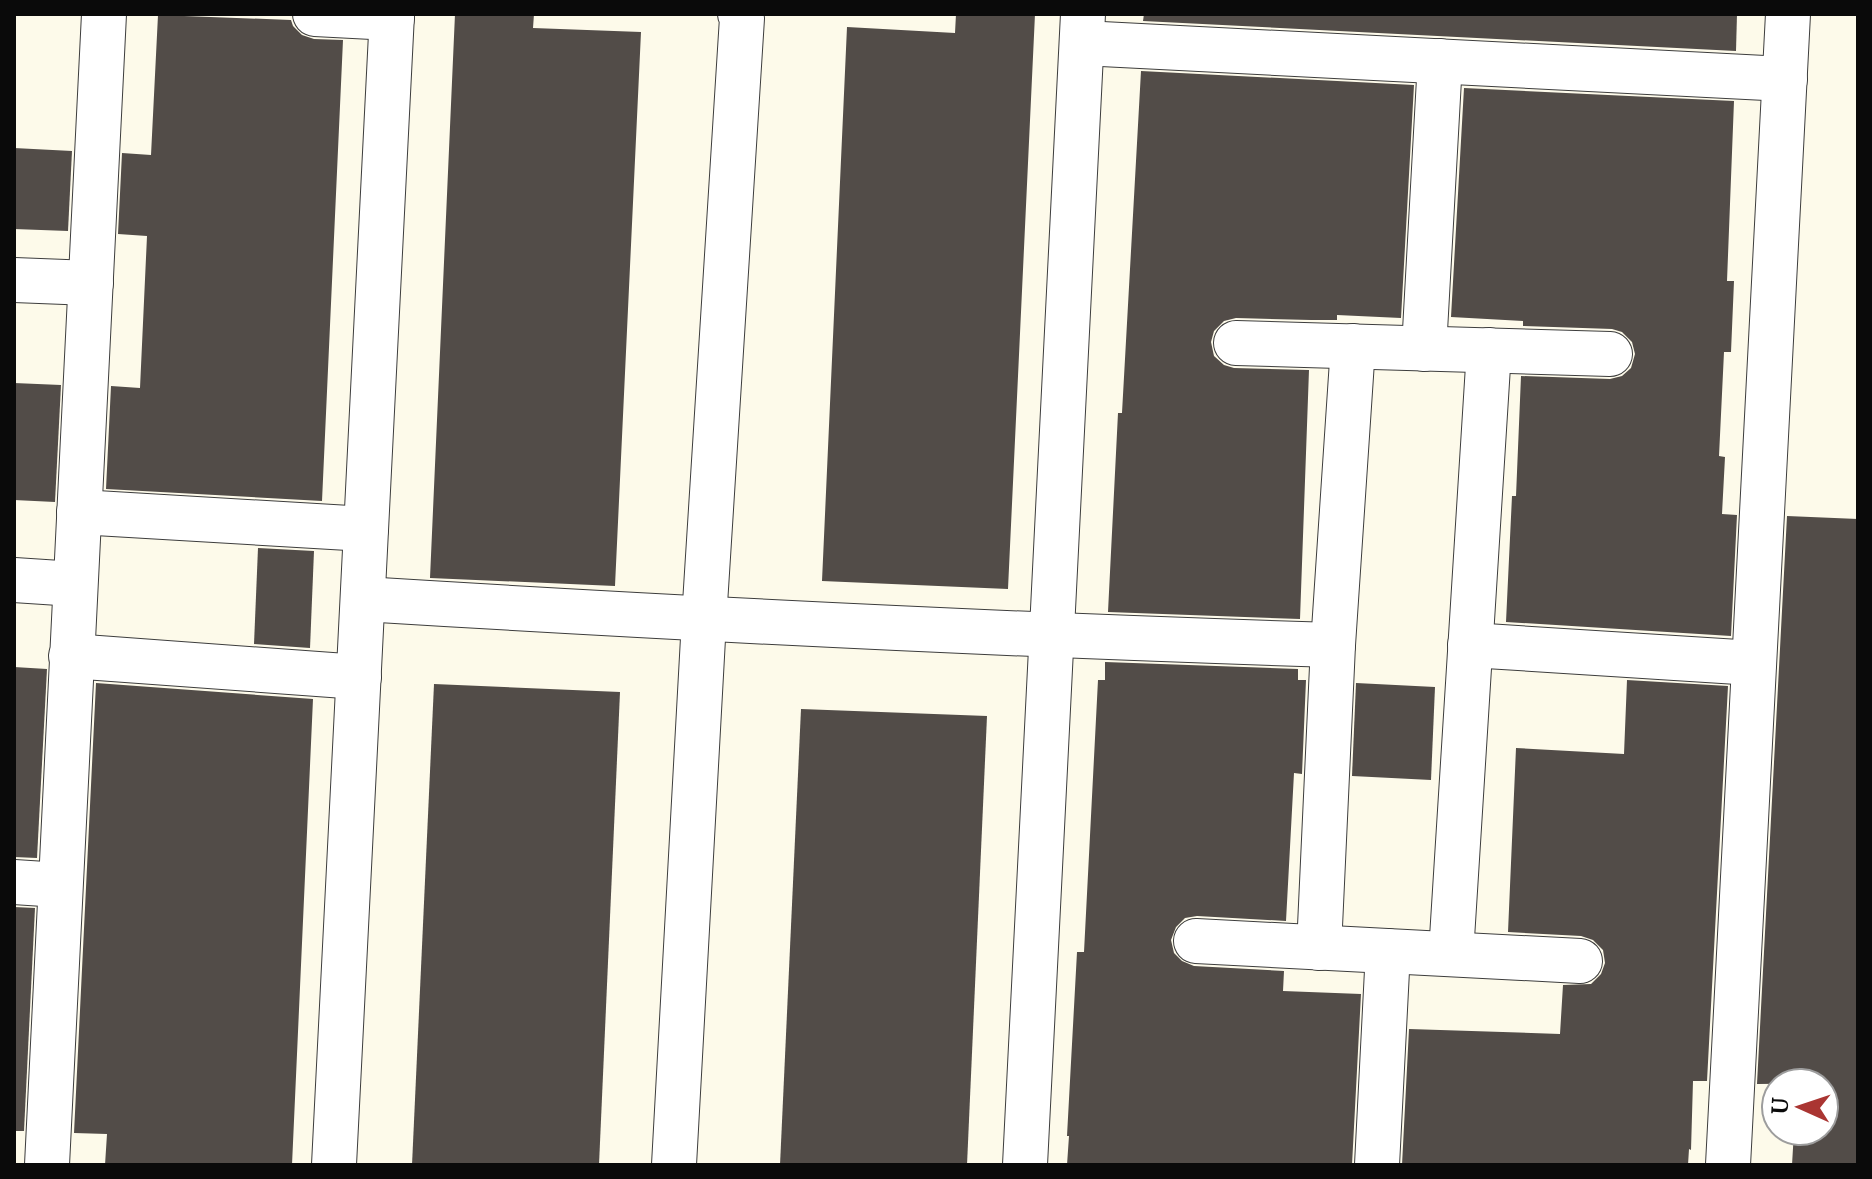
<svg xmlns="http://www.w3.org/2000/svg" width="1872" height="1179" viewBox="0 0 1872 1179" font-family="Merriweather,serif">
<style>
.building{fill:#524c48}
.lines{fill:none;stroke-linecap:round;stroke-linejoin:round}
.street-casing{stroke:#3d3d3d;stroke-width:46}
.street{stroke:#fff;stroke-width:44}
</style>
<rect width="100%" height="100%" fill="#fdfaea"/>
<g class="building">
<path d="M455 14H534L533 28 641 32 615 586 430 578Z"/>
<path d="M956 14H1035L1008 589 822 581 847 27 955 33Z"/>
<path d="M1144 14H1737L1736 51 1143 21Z"/>
<path d="M158 15 291 20 293 26 302 35 314 39 343 40 322 501 106 489 111 386 140 388 147 236 118 234 122 153 151 155Z"/>
<path d="M1141 71 1414 85 1401 318 1337 315V320H1311L1236 318 1224 321 1214 331 1211 342 1214 356 1224 365 1234 368 1309 370 1300 619 1108 612 1118 413H1122Z"/>
<path d="M1464 88 1734 101 1727 281H1734L1731 352H1724L1719 456 1725 457 1722 514 1737 515 1731 636 1506 622 1512 496H1516L1521 376 1610 379 1622 376 1631 368 1635 354 1632 342 1622 332 1612 329 1523 326V321L1451 317Z"/>
<path d="M14 148 72 151 68 231 14 229Z"/>
<path d="M14 383 61 385 55 502 14 500Z"/>
<path d="M1787 516 1858 519V1165H1792L1794 1131H1824V1083L1757 1084Z"/>
<path d="M258 548 314 551 310 648 254 644Z"/>
<path d="M1105 662 1298 669V680H1306L1302 774 1294 773 1286 921 1197 916 1185 918 1176 927 1171 940 1174 953 1182 961 1194 966 1284 971 1283 991 1361 994 1352 1165H1067L1069 1136H1067L1077 952H1084L1098 680H1105Z"/>
<path d="M14 667 47 669 37 858 14 857Z"/>
<path d="M1627 680 1728 686 1707 1081H1693L1691 1150 1689 1149 1688 1165H1402L1409 1029 1560 1034 1563 985 1591 984 1601 974 1605 963 1603 950 1593 940 1581 936 1508 932 1516 748 1624 754Z"/>
<path d="M96 683 313 699 292 1165H105L107 1134 74 1133Z"/>
<path d="M1356 683 1435 687 1431 780 1352 776Z"/>
<path d="M434 684 620 692 599 1165H412Z"/>
<path d="M801 709 987 716 967 1165H780Z"/>
<path d="M14 907 35 908 24 1131H14Z"/>
</g>
<g class="lines">
<g class="street-casing">
<g id="street">
<path d="M315 14 392 18"/>
<path d="M1082 43 1785 79"/>
<path d="M14 280 91 283"/>
<path d="M1236 343 1610 354"/>
<path d="M1424 349 1440 61"/>
<path d="M79 512 366 529"/>
<path d="M14 580 75 584"/>
<path d="M363 599C686 619 1009 635 1333 645"/>
<path d="M1470 645 1754 663"/>
<path d="M71 656 359 677"/>
<path d="M14 882 60 885"/>
<path d="M1196 941 1580 961"/>
<path d="M1319 948 1333 645 1353 346"/>
<path d="M1451 954 1489 350"/>
<path d="M47 1165 104 14"/>
<path d="M334 1165 392 14"/>
<path d="M674 1165 704 620 742 18 740 14"/>
<path d="M1025 1165 1083 14"/>
<path d="M1377 1165 1388 951"/>
<path d="M1728 1165 1788 14"/>
</g>
</g>
<use href="#street" class="street"/>
</g>
<rect width="1872" height="1179" fill="none" stroke="#0a0a0a" stroke-width="32"/>
<g transform="translate(1800 1107) rotate(273)"><circle r="38" fill="#ffffff" stroke="#9d9d9d" stroke-width="2"/>
<path d="M0-6L14 30L0 20L-14 30Z" fill="#aa3532"/>
<text y="-12" font-size="22" font-weight="bold" text-anchor="middle" fill="#0a0a0a">U</text>
</g>
</svg>
